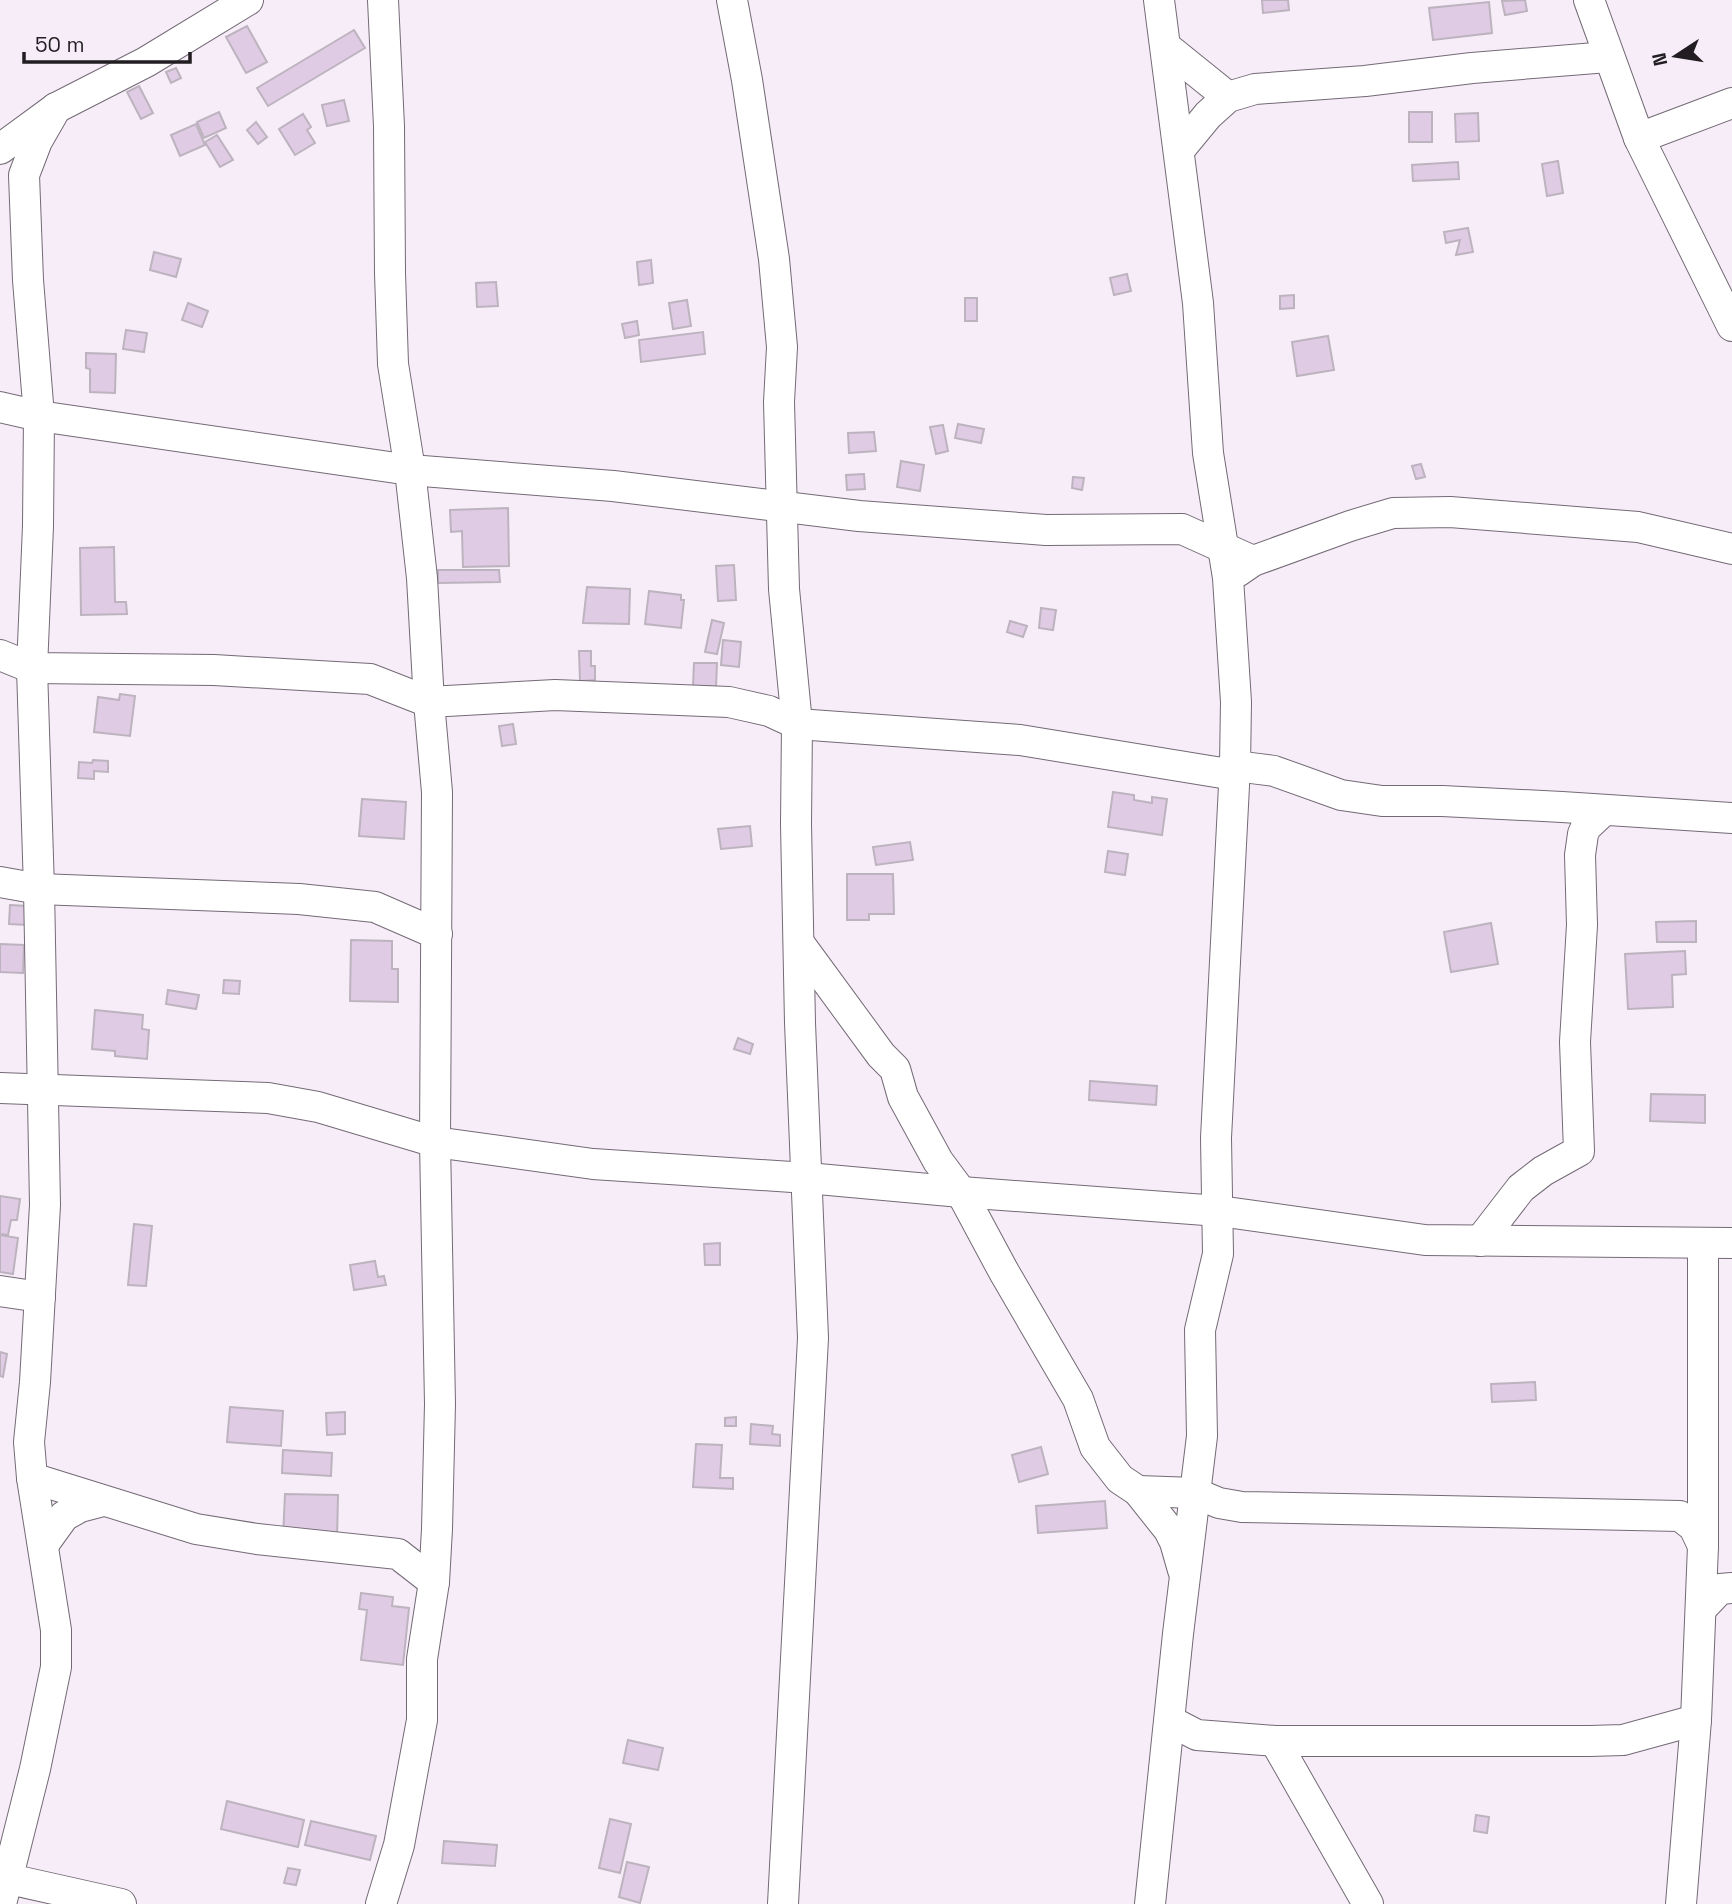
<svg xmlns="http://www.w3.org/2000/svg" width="1732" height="1904" viewBox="0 0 1732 1904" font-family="'Space Grotesk',sans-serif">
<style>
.building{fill:#e0cbe4;stroke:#bdb3bf;stroke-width:2}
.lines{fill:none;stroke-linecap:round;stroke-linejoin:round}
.minor-casing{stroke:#736a75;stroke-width:32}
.minor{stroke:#fff;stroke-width:30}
</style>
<rect width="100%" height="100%" fill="#f7edf9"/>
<g class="building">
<path d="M1262 0H1288L1289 10 1263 13Z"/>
<path d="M1525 0 1527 11 1505 15 1502 1Z"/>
<path d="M1489 2 1492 33 1433 40 1429 8Z"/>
<path d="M247 26 267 62 246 73 226 37Z"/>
<path d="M354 30 365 48 268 106 257 88Z"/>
<path d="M176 68 181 78 171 83 166 72Z"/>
<path d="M139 86 153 113 141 119 127 92Z"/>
<path d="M344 100 349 121 327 126 322 105Z"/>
<path d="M219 112 226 128 204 138 197 122Z"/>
<rect x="1409" y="112" width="23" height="30"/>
<path d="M1478 113 1479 141 1456 142 1455 114Z"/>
<path d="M303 114 311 127 307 130 315 143 295 155 279 129Z"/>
<path d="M256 122 267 137 258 144 247 130Z"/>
<path d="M196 124 205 145 180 156 171 135Z"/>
<path d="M217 135 233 160 220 167 205 142Z"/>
<path d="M1558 161 1563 193 1547 196 1542 164Z"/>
<path d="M1458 162 1459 179 1413 181 1412 165Z"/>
<path d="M1468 228 1473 252 1456 255 1460 240 1446 243 1444 232Z"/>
<path d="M154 252 181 259 176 277 150 270Z"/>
<path d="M651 260 653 283 639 285 637 262Z"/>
<path d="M1127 274 1131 291 1114 295 1110 278Z"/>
<path d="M496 282 498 306 477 307 476 283Z"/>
<path d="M1294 295V308L1280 309V296Z"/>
<rect x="965" y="298" width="12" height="23"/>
<path d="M687 300 691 326 673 329 669 303Z"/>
<path d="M188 303 208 311 202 327 182 320Z"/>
<path d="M637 321 639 335 625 338 622 324Z"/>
<path d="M126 330 147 333 144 352 123 349Z"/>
<path d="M703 332 705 354 641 362 639 340Z"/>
<path d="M1328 336 1334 370 1297 376 1292 342Z"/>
<path d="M86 353 116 354 115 393 90 392V369L86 368Z"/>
<path d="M958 424 984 429 981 443 955 438Z"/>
<path d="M943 425 948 451 936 454 930 427Z"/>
<path d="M874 432 876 451 849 453 848 433Z"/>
<path d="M901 461 924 465 920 491 897 487Z"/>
<path d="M1421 464 1425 477 1416 479 1412 466Z"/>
<path d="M864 474 865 489 847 490 846 475Z"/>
<path d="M1073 477 1084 478 1082 490 1072 488Z"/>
<path d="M508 508 509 566 463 567 462 531 451 532 450 510Z"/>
<path d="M114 547 115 602H126L127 614 81 615 80 548Z"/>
<path d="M734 565 736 600 718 601 716 566Z"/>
<path d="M438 570H499L500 582 438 583Z"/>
<path d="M587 587 630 589 629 624 583 623Z"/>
<path d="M649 591 681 595V600H684L681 628 645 624Z"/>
<path d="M1041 608 1056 610 1053 630 1039 628Z"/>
<path d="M712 620 724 623 717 654 705 652Z"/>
<path d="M1010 621 1027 626 1023 637 1007 632Z"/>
<path d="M723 640 741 642 739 667 721 665Z"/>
<path d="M579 651H591V666H595V680L580 681Z"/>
<path d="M694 663H717L716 687 693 686Z"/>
<path d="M120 694 135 696 130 736 94 732 98 697 119 700Z"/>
<path d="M513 724 516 744 502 746 499 726Z"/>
<path d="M93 760 108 761V772L94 771V779L78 778 79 762 92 763Z"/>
<path d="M1113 792 1134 795V800L1152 803V797L1167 799 1162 835 1108 827Z"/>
<path d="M362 799 406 802 404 839 359 836Z"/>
<path d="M750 826 752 846 721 849 718 829Z"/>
<path d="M910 842 913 860 876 865 873 847Z"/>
<path d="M1108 851 1128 854 1125 875 1105 872Z"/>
<path d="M847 874H893L894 914H869V920H847Z"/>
<path d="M10 905 28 906V925L9 924Z"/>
<path d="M1696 921V942H1657L1656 922Z"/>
<path d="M1491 923 1498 964 1451 972 1444 932Z"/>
<path d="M351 940 392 941V969H398V1002L350 1001Z"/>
<path d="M0 944 24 945 23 973 0 972Z"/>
<path d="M1685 951 1686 974 1672 975 1673 1007 1628 1009 1625 954Z"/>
<path d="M224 980 240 981 239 994 223 993Z"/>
<path d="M168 990 199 995 196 1009 166 1004Z"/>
<path d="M95 1010 143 1015 142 1029 149 1030 147 1059 115 1056V1051L92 1049Z"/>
<path d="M738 1038 753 1044 750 1054 734 1049Z"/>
<path d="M1090 1081 1157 1086 1156 1105 1089 1100Z"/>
<path d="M1651 1094 1705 1095V1123L1650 1121Z"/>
<path d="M0 1196 20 1199 17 1220H11L8 1235 0 1234Z"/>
<path d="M134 1224 152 1226 146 1286 128 1285Z"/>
<path d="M0 1235 18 1238 13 1274 0 1272Z"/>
<path d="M720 1243V1265H705L704 1244Z"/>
<path d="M375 1261 378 1277 384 1276 386 1285 354 1290 350 1265Z"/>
<path d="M0 1352 7 1354 3 1377 0 1376Z"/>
<path d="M1535 1382 1536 1400 1492 1402 1491 1384Z"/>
<path d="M230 1407 283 1411 281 1446 227 1442Z"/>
<path d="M345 1412V1434L327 1435 326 1413Z"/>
<path d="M736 1417V1426H725V1418Z"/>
<path d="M751 1424 773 1426 772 1434 780 1435V1446L750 1444Z"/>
<path d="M696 1444 722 1445 720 1478H733V1489L693 1487Z"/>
<path d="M1041 1447 1048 1474 1019 1482 1012 1455Z"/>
<path d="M283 1450 332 1453 331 1476 282 1473Z"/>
<path d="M285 1494 338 1495 337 1540 283 1538Z"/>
<path d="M1105 1501 1107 1528 1038 1533 1036 1506Z"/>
<path d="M361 1593 393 1597 392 1606 409 1608 403 1665 361 1660 367 1610 359 1609Z"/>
<path d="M628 1740 663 1748 658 1770 623 1763Z"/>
<path d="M227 1801 304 1820 298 1847 221 1829Z"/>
<path d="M1476 1815 1489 1817 1487 1833 1474 1831Z"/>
<path d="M610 1819 631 1824 620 1873 599 1868Z"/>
<path d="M311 1821 376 1836 370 1860 305 1845Z"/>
<path d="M444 1841 497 1845 495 1866 442 1863Z"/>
<path d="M627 1862 649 1867 640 1903 619 1897Z"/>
<path d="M288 1868 300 1870 296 1885 284 1883Z"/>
</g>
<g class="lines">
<g class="minor-casing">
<g id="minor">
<path d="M732 0 747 80 774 259 782 347 779 402 784 589 797 724 796 824 800 1023 813 1338 783 1904"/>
<path d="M1589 0 1639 138 1732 326"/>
<path d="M1166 47 1228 97"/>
<path d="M1639 138 1732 103"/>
<path d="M0 149 56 108 146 62 248 0"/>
<path d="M1180 149 1208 115 1228 97 1255 89 1365 81 1472 68 1608 57"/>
<path d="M0 407 39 416 410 470 613 486 859 516 1046 530 1182 529 1253 561"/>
<path d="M1237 572 1253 561 1350 526 1393 513 1450 512 1638 527 1732 549"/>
<path d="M0 655 32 668 214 670 370 679 429 702 555 695 729 702 769 711 797 724 1020 740 1222 773 1235 766 1274 771 1341 795 1382 801H1442L1562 807 1732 818"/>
<path d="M0 882 39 889 299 899 375 907 437 934"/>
<path d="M799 943 881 1055 895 1069 903 1097 938 1161 961 1192 1004 1272 1078 1399 1095 1447 1120 1479 1138 1491 1169 1530 1175 1542 1183 1570"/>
<path d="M0 1088 268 1098 318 1107 435 1142 593 1164 807 1178 961 1192 1219 1211 1425 1240 1732 1243"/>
<path d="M1480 1241 1521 1188 1543 1171 1579 1151 1575 1042 1582 925 1580 855 1583 834 1586 827 1603 811"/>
<path d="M0 1291 40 1297"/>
<path d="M32 1478 196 1529 257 1539 398 1554 434 1582"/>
<path d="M1138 1491 1195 1493 1219 1503 1242 1507 1680 1516 1694 1527 1703 1546"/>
<path d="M43 1545 64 1516 80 1507 103 1501"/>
<path d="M1701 1609 1720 1589 1732 1588"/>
<path d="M1170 1721 1197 1735 1275 1741H1590L1623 1740 1696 1720"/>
<path d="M1275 1741 1368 1904"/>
<path d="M0 1877 121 1904"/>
<path d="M1 1904 35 1769 56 1667V1630L32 1478 29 1442 35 1382 45 1205 39 889 32 668 38 526 39 416 28 280 24 175 37 141 56 108"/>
<path d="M381 1904 399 1845 422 1720V1659L434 1582 437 1529 440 1404 435 1142 437 792 429 702 422 578 410 470 393 364 390 273 389 126 383 0"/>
<path d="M1150 1904 1178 1634 1202 1436 1200 1330 1218 1254 1216 1138 1235 766 1236 702 1228 578 1208 453 1198 303 1159 0"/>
<path d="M1681 1904 1696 1720 1703 1546V1244"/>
</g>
</g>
<use href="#minor" class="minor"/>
</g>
<g transform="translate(1676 56) rotate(258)" stroke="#f7edf9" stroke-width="5" paint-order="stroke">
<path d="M0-5L12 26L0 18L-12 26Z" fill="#211d21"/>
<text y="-10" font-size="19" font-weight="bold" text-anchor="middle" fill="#211d21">N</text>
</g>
<path d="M24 52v10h166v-10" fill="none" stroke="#211d21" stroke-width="3.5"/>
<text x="35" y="52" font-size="21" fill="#211d21" stroke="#f7edf9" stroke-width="5" paint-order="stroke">50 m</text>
</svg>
